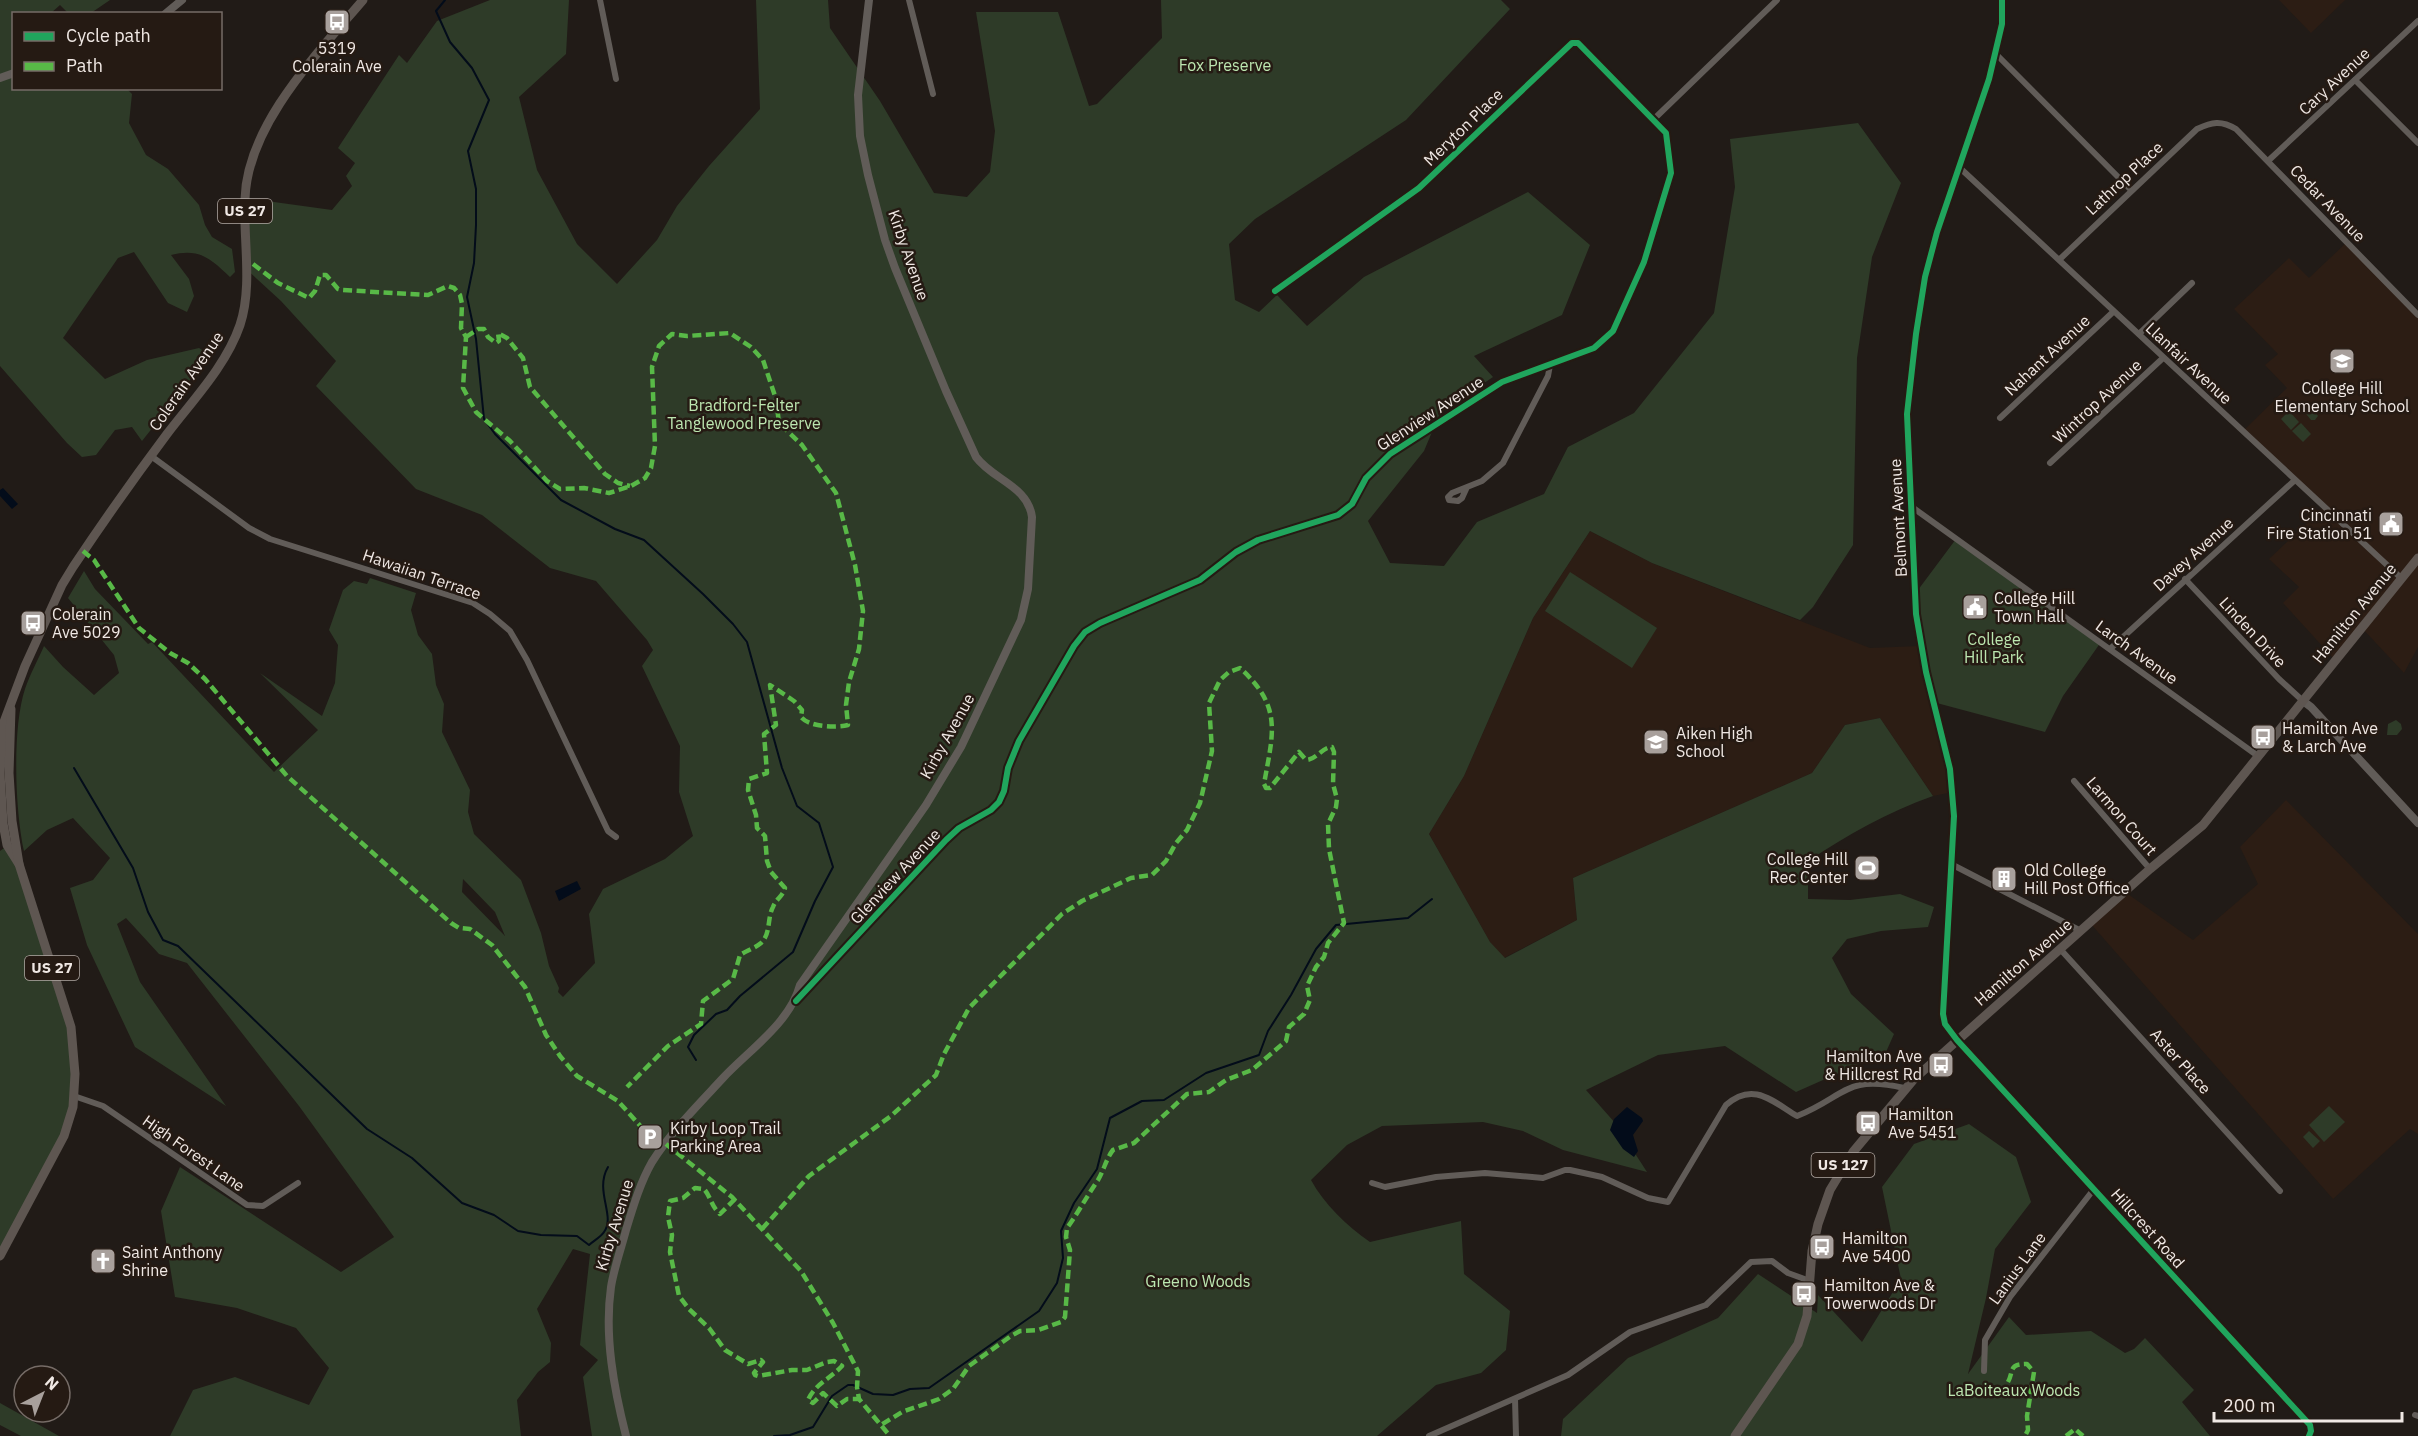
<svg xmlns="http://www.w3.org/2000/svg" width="2418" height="1436" viewBox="0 0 2418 1436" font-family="'IBM Plex Sans',sans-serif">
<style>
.built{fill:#2c1d14}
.green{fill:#2e3b28;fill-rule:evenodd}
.water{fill:#030c1a}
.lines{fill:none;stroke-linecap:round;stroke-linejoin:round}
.stream{stroke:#030c1a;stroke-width:2}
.street{stroke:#615c58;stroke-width:6}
.secondary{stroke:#615c58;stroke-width:8}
.primary{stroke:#5e5651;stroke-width:9}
.quiet{stroke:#58b947;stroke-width:4.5;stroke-dasharray:9 4.5;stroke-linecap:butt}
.cycleway-casing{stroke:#251a13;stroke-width:10}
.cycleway{stroke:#20a55d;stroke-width:6}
.labels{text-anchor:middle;stroke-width:5;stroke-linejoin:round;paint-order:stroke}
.shield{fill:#251a13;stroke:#b3aaa5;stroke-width:1.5}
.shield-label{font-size:15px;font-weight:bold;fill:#f0e8e4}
.poi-label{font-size:16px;fill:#f0e8e4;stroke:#251a13;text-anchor:start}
.park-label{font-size:16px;fill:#bce6b0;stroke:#251a13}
.street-label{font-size:16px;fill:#f0e8e4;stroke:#251a13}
</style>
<rect width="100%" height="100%" fill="#211b17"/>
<g class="built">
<path d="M2279 0H2345L2311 33Z"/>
<path d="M2347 242 2418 315V647L2404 673 2361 627 2335 660 2283 603 2299 587 2269 559 2324 507 2242 432 2287 388 2265 365 2278 354 2234 309 2289 258 2309 278Z"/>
<path d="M1590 531 1652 563 1870 648 1920 646 1953 792 1933 796 1880 718 1845 725 1812 773 1573 878 1577 920 1500 960 1429 834 1464 776 1533 618Z"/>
<path d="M2286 800 2418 934V1134L2410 1129 2333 1199 2090 923 2125 892 2193 940 2258 884 2240 847Z"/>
</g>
<g class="green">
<path d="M0 0H110L91 13H68L60 5 51 13 14 14V88L127 89 132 94 129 123 146 155 168 169 199 205 205 225 212 237 232 249 235 272 230 277C210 258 199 248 171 255L189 279 194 296 187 312 168 303 134 252 118 258 63 338 105 379 147 360 199 348 210 355 142 441 132 427 115 430 96 455 82 457 67 443 0 366Z"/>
<path d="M490 0H569L566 54 519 97 537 170 577 244 617 284 657 240 677 206 709 166 760 109 756 0H828L830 28 880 101 934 193 967 197 990 172 995 131 976 12H1058L1089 106 1097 104 1162 38 1161 0H1501L1510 9 1406 120 1255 219 1229 244 1235 300 1259 312 1277 295 1307 326 1364 277 1528 192 1590 245 1562 315 1474 356 1493 377 1440 413 1424 451 1368 521 1390 563 1444 566 1477 522 1544 494 1568 447 1634 413 1714 313 1735 187 1730 139 1858 123 1901 183 1872 257 1857 358 1853 545 1813 607 1800 620 1652 563 1590 531 1533 618 1464 776 1429 834 1490 942 1505 958 1577 920 1573 878 1812 773 1845 725 1880 718 1933 796C1888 812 1847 835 1808 861V899L1850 900 1900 894 1934 907 1928 927 1881 931 1847 939 1832 958 1851 994 1894 1034 1886 1052 1796 1092 1725 1046 1658 1055 1586 1090 1616 1124 1647 1172 1563 1150 1523 1131 1483 1122 1382 1126 1347 1145 1311 1180C1324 1204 1347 1226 1370 1242L1461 1221 1464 1274 1510 1311 1506 1350 1481 1373 1436 1385 1377 1436H592L583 1377 598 1360 580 1345 590 1254 573 1249 537 1309 551 1343 550 1362 538 1372 517 1400 521 1436H170L193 1390 235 1377 309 1405 329 1368 296 1328 237 1308 175 1297 161 1211 180 1167 341 1272 394 1237 299 1106 187 963 159 954 126 918 117 924 140 982 226 1106 135 1047 87 945 70 888 93 880 110 858 73 818 47 830 24 851C15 811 12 728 25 689 30 674 38 660 44 646L63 667 94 695 119 673 114 655 68 598 84 571 95 589 148 644 152 642 274 772 318 730 260 673 322 716 335 683 338 645 329 630 343 590 354 581 367 584 370 578 416 593 411 610 418 635 432 654 436 685 444 704 442 732 470 790 468 812 474 834 521 880 541 933 549 966 559 988 558 992 563 997 595 963 589 914 603 889 665 859 693 836 679 792 680 746 642 666 653 650 647 640 596 581 550 568 482 515 416 489 316 386 336 361 281 301 245 268V198L332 210 352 186 346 176 355 163 338 148 399 55 407 63 437 21ZM463 879 495 912 505 936 462 892Z"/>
<path d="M2305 404H2309L2318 416 2315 420H2311L2302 409Z"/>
<path d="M2289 411 2299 422 2291 430 2281 419Z"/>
<path d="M2301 423 2311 434 2303 442 2292 431Z"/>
<path d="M1956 539 2101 642 2063 696 2045 732 1933 702 1915 594Z"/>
<path d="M1570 572 1657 628 1632 668 1545 611Z"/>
<path d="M2396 720 2401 724 2402 729 2397 735H2387L2388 724Z"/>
<path d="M7 846 19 864 74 1042 69 1119 0 1256V851Z"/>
<path d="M2329 1106 2345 1122 2324 1142 2309 1125Z"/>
<path d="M1969 1124 2016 1157 2031 1202 1995 1249 1986 1298 1968 1374 2009 1317 2026 1335 2091 1331 2125 1353 2134 1349 2145 1338 2194 1390 2182 1402 2210 1436H1561L1563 1419 1628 1358 1718 1318 1758 1274 1817 1313 1818 1295 1862 1342 1901 1279 1882 1187 1914 1144Z"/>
<path d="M2309 1131 2320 1141 2313 1148 2303 1137Z"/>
<path d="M0 1403 59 1436H61H21L0 1425Z"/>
</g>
<g class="water">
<path d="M3 488 18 504 12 509 0 496V490Z"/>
<path d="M577 881 581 889 559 901 555 891Z"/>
<path d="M1627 1107 1642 1118 1643 1121 1633 1135 1638 1151 1634 1157 1623 1149 1610 1130 1614 1119Z"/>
</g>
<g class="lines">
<g class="stream">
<path d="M445 0 436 11 450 42 472 68 489 100 468 151 476 189V225L474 263 467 297 476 339 484 419 495 434 561 500 615 529 644 540 703 594 733 624 747 642 782 768 797 806 819 823 833 867 815 901 793 952 740 996 727 1010 716 1014 694 1035 688 1047 696 1060"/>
<path d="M74 768 133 868 148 912 163 940 178 946 367 1129 412 1158 462 1203 494 1215 518 1231 541 1235 577 1236 589 1245C593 1241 601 1237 604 1232 616 1216 594 1191 608 1167"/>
<path d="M774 1436 790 1435 813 1427 832 1396 848 1385H853L873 1394 893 1395 910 1389 929 1388 1039 1311 1057 1283 1063 1258 1061 1231 1074 1203 1097 1169 1110 1118 1142 1101 1164 1100 1206 1073 1259 1055 1268 1031 1291 995 1316 949 1336 925 1408 918 1432 899"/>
</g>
<g class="street">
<path d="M600 0 616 79"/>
<path d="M909 0 933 94"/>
<path d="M1996 54 2131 190"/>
<path d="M2355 80 2418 143"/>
<path d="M1654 119 1777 0"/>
<path d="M2268 161 2418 21"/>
<path d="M1960 168 2401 578"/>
<path d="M2060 259 2197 129C2212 122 2221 120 2236 129L2418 315"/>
<path d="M2139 334 2192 283"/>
<path d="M2000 418 2113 312"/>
<path d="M151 456 249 528 270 539 473 603 490 614 510 631 527 660 608 831 616 837"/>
<path d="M2050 463 2163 358"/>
<path d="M1467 487 1462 498 1458 501 1449 500 1448 497 1452 493 1482 481 1503 463 1548 376 1550 365"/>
<path d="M1912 507 2258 756"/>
<path d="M2185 579 2279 679 2303 701"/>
<path d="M2110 649 2295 480"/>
<path d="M2074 781 2150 869"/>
<path d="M1951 864 2081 931"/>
<path d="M2061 950 2280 1191"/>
<path d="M796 1001 946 840 959 828 991 810 999 802 1004 791 1008 768 1019 741 1074 646 1085 632 1100 623 1200 580 1236 552 1258 540 1338 515 1352 504 1366 478 1390 454 1502 382 1594 348 1613 331 1644 262 1671 173 1666 133 1578 43H1572L1419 188 1275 291"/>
<path d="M1957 1040 2310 1425 2311 1431 2309 1436"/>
<path d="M74 1096 103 1106 247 1205 263 1206 298 1183"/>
<path d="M1372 1183 1385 1187 1436 1177 1485 1173 1543 1178 1565 1170H1570L1602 1177 1648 1198 1668 1202 1726 1105C1753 1081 1772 1101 1797 1116 1845 1097 1845 1074 1904 1088"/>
<path d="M1984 1371 1985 1340 2010 1297 2094 1189"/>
<path d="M1515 1399 1516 1436"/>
<path d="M2415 1415 2418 1416"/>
<path d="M1429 1436 1568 1375 1630 1332 1706 1305 1751 1262 1772 1261 1788 1273 1810 1281"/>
</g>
<g class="secondary">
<path d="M165 14 182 0"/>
<path d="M0 78 14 73"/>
<path d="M2303 701 2311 707 2418 823"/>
<path d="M1957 1040 1945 1024 1943 1014 1954 816 1950 769 1926 672 1916 614 1907 414 1916 334 1925 277 1937 232 1989 79 2002 24V0"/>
<path d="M626 1436C614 1389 604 1336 611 1287 614 1268 621 1249 626 1230 633 1207 640 1183 652 1162 671 1132 698 1105 723 1078 748 1051 790 1023 800 985L926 805 961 747 1021 620 1028 589 1032 517C1028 486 993 480 976 457L946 391 895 268 885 240 868 175 860 136 858 95 869 0"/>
</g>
<g class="primary">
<path d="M19 864 7 845 3 823 0 773 4 722 25 666 62 585 73 567C103 522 134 478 167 434 192 401 226 366 240 325 253 286 243 239 245 199 247 125 317 54 363 0"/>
<path d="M0 1256 64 1136 73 1107 75 1074 71 1027 19 864 12 821 9 773 11 709"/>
<path d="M1735 1436 1798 1344 1807 1316 1812 1251 1818 1224 1830 1190 1853 1152 1914 1079 2150 869 2203 825 2418 558"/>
</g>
<g class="quiet">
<path d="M253 264 278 283 309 298 315 291 320 275H326L338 289 342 290 428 295 448 286 454 288 460 295 462 304 461 328 466 337 463 388 476 412 510 441 547 481 560 489 584 488 609 493 631 486 645 478 651 468 655 446 652 367 659 346 672 334 687 336 730 333 751 347 763 360 776 399 779 423 802 445 836 493 855 565 863 611 859 649 849 682 846 705 848 725C836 728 809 727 801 717L802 710 794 701 770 685 776 725 764 734 767 773 749 779 748 790 756 815 757 828 765 836 767 861 771 872 785 888C783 896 776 899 773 907 767 918 771 934 761 943 755 948 746 951 740 955L733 979 703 1001 701 1024 668 1046 627 1087"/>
<path d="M466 337 478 329H484L488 337 496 343 499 341 498 333 507 338 523 358 530 387 605 474 618 483 630 486"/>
<path d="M83 551 94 560 139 628 170 653 188 663 205 679 287 776 451 923 459 928 470 929 492 945 525 987 546 1035 560 1056 577 1076 618 1101 644 1130"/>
<path d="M666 1144 732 1197 801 1271 833 1323 858 1371 857 1387 859 1399 890 1436"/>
<path d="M735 1199 720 1214C711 1206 711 1197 704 1189L695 1188 683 1198 670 1201 668 1217 672 1235 670 1252 679 1296 689 1309 709 1328 725 1350 748 1364 761 1360 763 1362 754 1373 755 1375 758 1376 792 1370H807L827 1362 834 1361 842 1366C830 1379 815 1384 808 1400L813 1403 823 1393 837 1406 847 1399H859"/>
<path d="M762 1229 809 1176 891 1116 936 1075 944 1054 969 1008 1062 914 1082 901 1131 878 1152 875 1166 861 1176 843 1187 830 1200 803 1212 751 1209 703 1220 680 1229 672 1240 668C1283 707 1273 733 1264 784L1266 788H1270L1299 752 1306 760C1316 760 1322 747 1332 747L1334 752 1333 784 1337 799 1336 807 1328 824 1329 849 1344 923 1328 943 1324 957 1316 967 1307 986 1310 1000 1304 1014 1289 1027 1286 1041 1252 1070 1226 1080 1209 1092 1187 1094 1134 1143 1113 1150C1106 1159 1104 1170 1098 1180 1087 1196 1078 1213 1067 1228L1066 1237 1070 1250 1065 1317 1061 1322 1050 1326 1038 1330 1020 1331 1011 1336 969 1366 953 1389 939 1399 902 1412 881 1425"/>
<path d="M2008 1382C2014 1371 2008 1364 2027 1364L2034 1372 2027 1416 2028 1430 2025 1436"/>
<path d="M2066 1436 2075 1429 2083 1436"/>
</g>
<g class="cycleway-casing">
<g id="cycleway">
<path d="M2002 0V24L1989 79 1937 232 1925 277 1916 334 1907 414 1916 614 1926 672 1950 769 1954 816 1943 1014 1945 1024 1957 1040 2310 1425 2311 1431 2309 1436"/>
<path d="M796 1001 946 840 959 828 991 810 999 802 1004 791 1008 768 1019 741 1074 646 1085 632 1100 623 1200 580 1236 552 1258 540 1338 515 1352 504 1366 478 1390 454 1502 382 1594 348 1613 331 1644 262 1671 173 1666 133 1578 43H1572L1419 188 1275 291"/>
</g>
</g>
<use href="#cycleway" class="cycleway"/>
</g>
<defs>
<g id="bus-square" transform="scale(1.35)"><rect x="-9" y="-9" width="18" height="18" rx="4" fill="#a8a09c" stroke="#251a13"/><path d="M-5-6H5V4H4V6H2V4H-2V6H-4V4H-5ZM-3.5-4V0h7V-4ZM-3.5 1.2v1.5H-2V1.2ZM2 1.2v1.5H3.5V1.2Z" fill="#fff"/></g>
<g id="school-square" transform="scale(1.35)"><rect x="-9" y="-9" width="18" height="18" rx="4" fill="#a8a09c" stroke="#251a13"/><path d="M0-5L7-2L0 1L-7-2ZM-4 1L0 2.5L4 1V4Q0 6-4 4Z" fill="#fff"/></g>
<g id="civic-square" transform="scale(1.35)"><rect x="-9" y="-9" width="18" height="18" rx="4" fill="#a8a09c" stroke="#251a13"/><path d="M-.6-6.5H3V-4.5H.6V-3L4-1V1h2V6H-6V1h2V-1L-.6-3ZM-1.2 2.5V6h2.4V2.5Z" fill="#fff"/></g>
<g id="stadium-square" transform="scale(1.35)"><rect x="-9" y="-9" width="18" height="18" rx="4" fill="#a8a09c" stroke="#251a13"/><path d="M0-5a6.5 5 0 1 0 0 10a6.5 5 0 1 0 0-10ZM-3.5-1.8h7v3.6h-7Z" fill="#fff"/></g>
<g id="building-square" transform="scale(1.35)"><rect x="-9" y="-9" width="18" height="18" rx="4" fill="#a8a09c" stroke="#251a13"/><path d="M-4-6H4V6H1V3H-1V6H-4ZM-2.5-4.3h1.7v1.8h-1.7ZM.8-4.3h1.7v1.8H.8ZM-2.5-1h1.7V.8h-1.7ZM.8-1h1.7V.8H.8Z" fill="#fff"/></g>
<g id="parking-square" transform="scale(1.35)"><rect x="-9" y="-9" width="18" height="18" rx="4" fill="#a8a09c" stroke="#251a13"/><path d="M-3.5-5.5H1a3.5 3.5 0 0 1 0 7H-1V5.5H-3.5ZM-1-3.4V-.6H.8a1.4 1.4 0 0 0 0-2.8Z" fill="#fff"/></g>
<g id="church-square" transform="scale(1.35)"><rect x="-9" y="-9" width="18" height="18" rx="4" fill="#a8a09c" stroke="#251a13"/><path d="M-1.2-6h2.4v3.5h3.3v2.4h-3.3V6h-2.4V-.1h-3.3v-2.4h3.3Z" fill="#fff"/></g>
</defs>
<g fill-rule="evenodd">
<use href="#bus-square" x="337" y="22"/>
<use href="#school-square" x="2342" y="361"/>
<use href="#civic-square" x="2391" y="524"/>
<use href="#civic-square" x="1975" y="607"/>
<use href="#bus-square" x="33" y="623"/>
<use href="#bus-square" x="2263" y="737"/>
<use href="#school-square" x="1656" y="742"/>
<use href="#stadium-square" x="1867" y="868"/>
<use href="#building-square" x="2004" y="879"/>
<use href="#bus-square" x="1941" y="1065"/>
<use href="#bus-square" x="1868" y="1123"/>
<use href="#parking-square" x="650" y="1137"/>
<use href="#bus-square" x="1822" y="1247"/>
<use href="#church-square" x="103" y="1261"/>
<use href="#bus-square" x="1804" y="1294"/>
</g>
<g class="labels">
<g class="shield">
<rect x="218" y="199" width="54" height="24" rx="4.5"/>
<rect x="25" y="956" width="54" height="24" rx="4.5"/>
<rect x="1811.5" y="1153" width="63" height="24" rx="4.5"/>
</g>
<g class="shield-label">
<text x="245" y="216">US 27</text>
<text x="52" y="973">US 27</text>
<text x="1843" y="1170">US 127</text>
</g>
<g class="poi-label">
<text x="337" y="54" text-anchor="middle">5319<tspan x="337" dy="18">Colerain Ave</tspan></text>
<text x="2342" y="394" text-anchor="middle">College Hill<tspan x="2342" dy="18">Elementary School</tspan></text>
<text x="2372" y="521" text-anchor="end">Cincinnati<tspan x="2372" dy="18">Fire Station 51</tspan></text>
<text x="1994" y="604">College Hill<tspan x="1994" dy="18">Town Hall</tspan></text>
<text x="52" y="620">Colerain<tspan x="52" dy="18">Ave 5029</tspan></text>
<text x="2282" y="734">Hamilton Ave<tspan x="2282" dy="18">&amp; Larch Ave</tspan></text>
<text x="1676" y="739">Aiken High<tspan x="1676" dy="18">School</tspan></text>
<text x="1848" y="865" text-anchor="end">College Hill<tspan x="1848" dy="18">Rec Center</tspan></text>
<text x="2024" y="876">Old College<tspan x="2024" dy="18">Hill Post Office</tspan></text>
<text x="1922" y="1062" text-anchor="end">Hamilton Ave<tspan x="1922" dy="18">&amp; Hillcrest Rd</tspan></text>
<text x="1888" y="1120">Hamilton<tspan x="1888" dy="18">Ave 5451</tspan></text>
<text x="670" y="1134">Kirby Loop Trail<tspan x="670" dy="18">Parking Area</tspan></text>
<text x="1842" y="1244">Hamilton<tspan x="1842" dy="18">Ave 5400</tspan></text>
<text x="122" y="1258">Saint Anthony<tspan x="122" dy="18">Shrine</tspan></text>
<text x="1824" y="1291">Hamilton Ave &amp;<tspan x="1824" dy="18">Towerwoods Dr</tspan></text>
</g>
<g class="park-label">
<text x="1225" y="71">Fox Preserve</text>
<text x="744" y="411">Bradford-Felter<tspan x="744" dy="18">Tanglewood Preserve</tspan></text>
<text x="1994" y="645">College<tspan x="1994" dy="18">Hill Park</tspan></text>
<text x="1198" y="1287">Greeno Woods</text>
<text x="2014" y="1396">LaBoiteaux Woods</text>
</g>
<g class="street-label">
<text transform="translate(2334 81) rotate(-43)" y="6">Cary Avenue</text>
<text transform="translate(1463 127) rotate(-44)" y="6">Meryton Place</text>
<text transform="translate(2124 178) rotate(-43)" y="6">Lathrop Place</text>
<text transform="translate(2328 203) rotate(46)" y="6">Cedar Avenue</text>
<text transform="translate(909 255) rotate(71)" y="6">Kirby Avenue</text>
<text transform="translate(2047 355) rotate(-43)" y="6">Nahant Avenue</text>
<text transform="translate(2189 363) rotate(43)" y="6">Llanfair Avenue</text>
<text transform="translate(186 381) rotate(-55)" y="6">Colerain Avenue</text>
<text transform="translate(2097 401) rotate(-43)" y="6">Wintrop Avenue</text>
<text transform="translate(1430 413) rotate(-33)" y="6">Glenview Avenue</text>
<text transform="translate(1898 518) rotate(-93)" y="6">Belmont Avenue</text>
<text transform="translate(2193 554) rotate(-42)" y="6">Davey Avenue</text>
<text transform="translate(422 574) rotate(19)" y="6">Hawaiian Terrace</text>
<text transform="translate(2354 613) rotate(-51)" y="6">Hamilton Avenue</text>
<text transform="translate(2253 632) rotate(47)" y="6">Linden Drive</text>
<text transform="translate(2137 652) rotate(36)" y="6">Larch Avenue</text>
<text transform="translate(947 736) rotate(-61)" y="6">Kirby Avenue</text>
<text transform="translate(2122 816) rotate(49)" y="6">Larmon Court</text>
<text transform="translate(895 876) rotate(-47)" y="6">Glenview Avenue</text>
<text transform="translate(2023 962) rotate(-41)" y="6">Hamilton Avenue</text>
<text transform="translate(2181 1061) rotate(48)" y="6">Aster Place</text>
<text transform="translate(194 1153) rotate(35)" y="6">High Forest Lane</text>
<text transform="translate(614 1225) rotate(-73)" y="6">Kirby Avenue</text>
<text transform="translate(2148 1228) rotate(48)" y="6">Hillcrest Road</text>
<text transform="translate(2017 1268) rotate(-54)" y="6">Lanius Lane</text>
</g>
</g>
<rect x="12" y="12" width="210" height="78" fill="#251a13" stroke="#766c67" stroke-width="1.5"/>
<rect x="24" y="32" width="30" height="9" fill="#20a55d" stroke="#766c67" stroke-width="1.5"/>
<text x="66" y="42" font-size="18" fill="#f0e8e4">Cycle path</text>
<rect x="24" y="62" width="30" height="9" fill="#58b947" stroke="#766c67" stroke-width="1.5"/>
<text x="66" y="72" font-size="18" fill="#f0e8e4">Path</text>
<g transform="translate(42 1394) rotate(42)"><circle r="28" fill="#251a13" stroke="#766c67" stroke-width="1.5"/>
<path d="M0-4.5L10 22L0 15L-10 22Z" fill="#a8a09c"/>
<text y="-9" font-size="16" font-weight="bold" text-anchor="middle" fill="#f0e8e4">N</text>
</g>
<path d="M2214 1412v9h188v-9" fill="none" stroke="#f0e8e4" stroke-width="3"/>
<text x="2223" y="1412" font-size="18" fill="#f0e8e4" stroke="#251a13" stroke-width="4.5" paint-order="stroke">200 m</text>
</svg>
